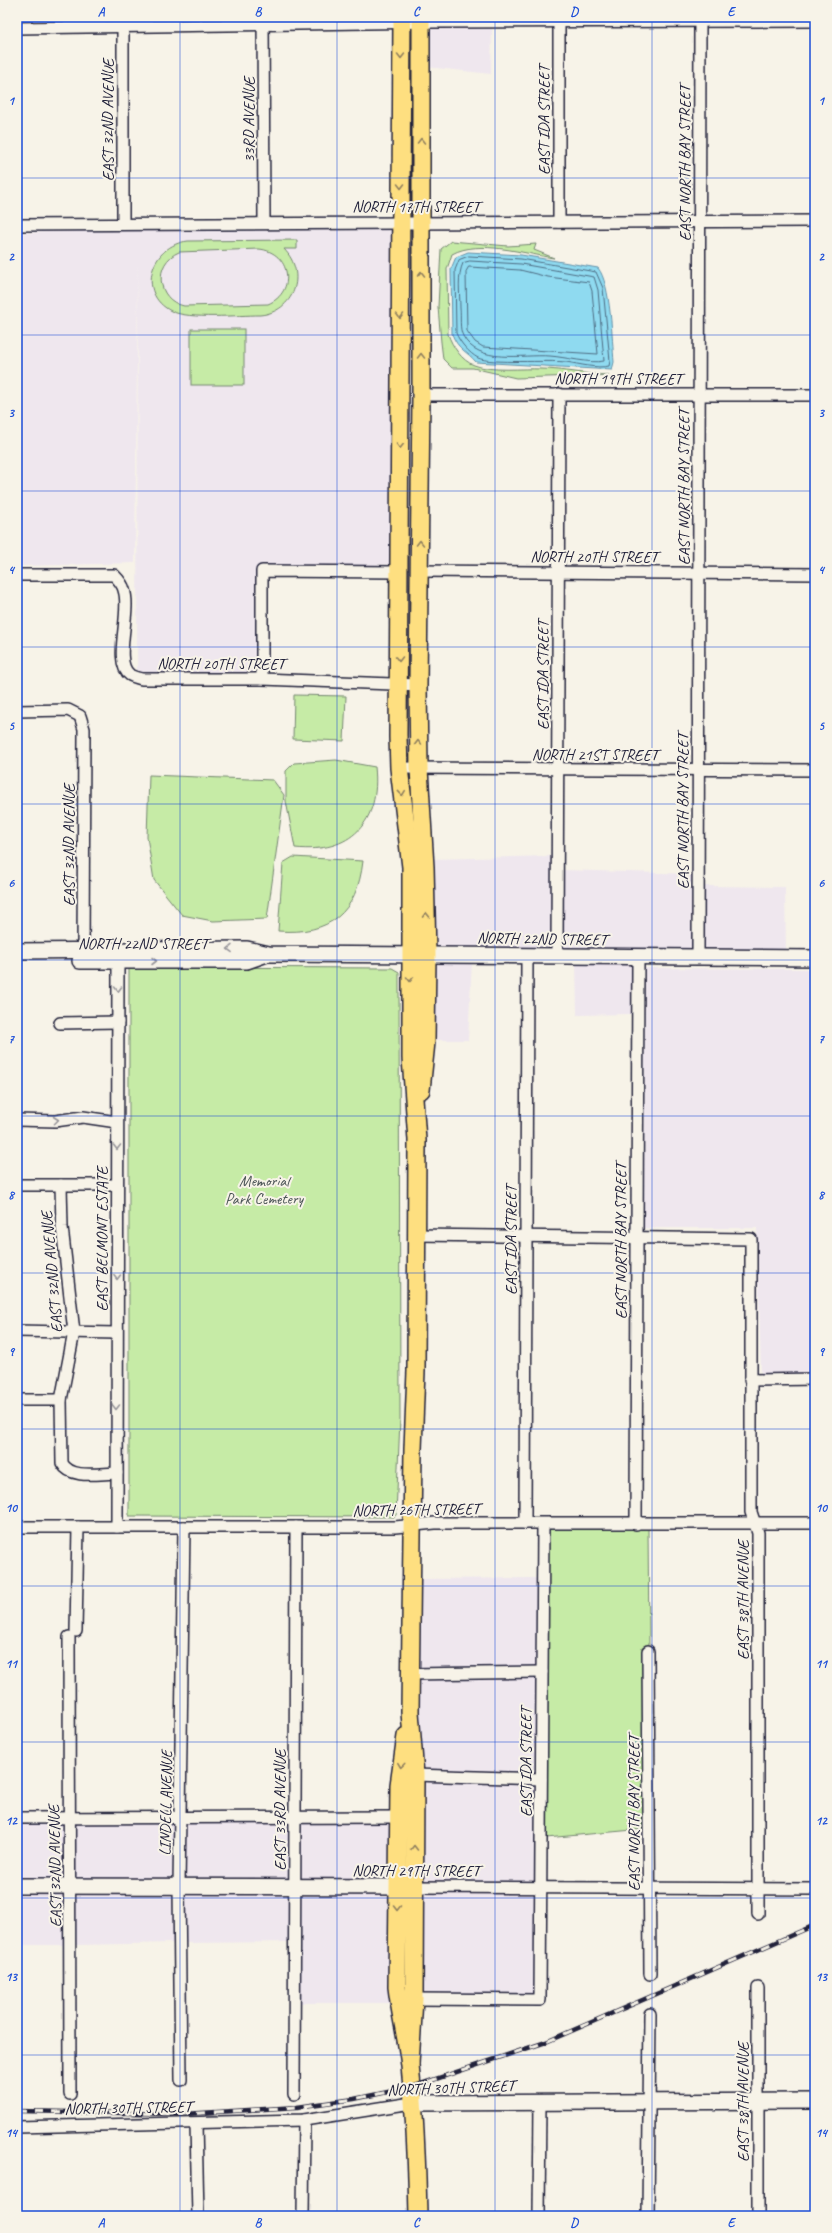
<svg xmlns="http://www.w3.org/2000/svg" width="832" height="2233" viewBox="0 0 832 2233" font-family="Caveat,sans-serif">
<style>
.built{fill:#efe7ee}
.green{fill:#c6eba6;stroke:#748670;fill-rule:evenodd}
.water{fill:#8fdaf0;stroke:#6390a8}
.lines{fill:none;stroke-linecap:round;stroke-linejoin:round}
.shore{stroke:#4e6c83;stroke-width:1}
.street-casing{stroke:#22223b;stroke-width:14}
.secondary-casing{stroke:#22223b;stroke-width:18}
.primary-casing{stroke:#22223b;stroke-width:20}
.street{stroke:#f7f3e8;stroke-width:11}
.secondary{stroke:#f7f3e8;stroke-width:15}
.primary{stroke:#fedf80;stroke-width:17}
.rail-casing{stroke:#22223b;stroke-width:4.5}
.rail{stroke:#f7f3e8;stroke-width:3;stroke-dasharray:9;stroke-linecap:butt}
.oneway{stroke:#90805e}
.oneway2{stroke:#97959a}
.grid{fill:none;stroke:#1d4ed8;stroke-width:1;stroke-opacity:0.55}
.labels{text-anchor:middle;stroke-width:4;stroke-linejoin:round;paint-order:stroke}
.street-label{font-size:16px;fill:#22223b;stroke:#f7f3e8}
.park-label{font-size:16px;fill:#4b5456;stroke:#f7f3e8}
.neatline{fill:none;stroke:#1d4ed8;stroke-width:1.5}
.grid-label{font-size:13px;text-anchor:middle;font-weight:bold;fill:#1d4ed8}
</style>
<rect width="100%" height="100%" fill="#f7f3e8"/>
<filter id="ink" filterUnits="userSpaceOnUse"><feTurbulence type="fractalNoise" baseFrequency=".025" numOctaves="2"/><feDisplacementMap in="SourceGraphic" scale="8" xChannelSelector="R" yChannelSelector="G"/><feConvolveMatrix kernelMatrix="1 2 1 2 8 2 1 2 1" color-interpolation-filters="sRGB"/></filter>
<g filter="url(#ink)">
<g class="built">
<path d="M427 27H492L491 74 427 67Z"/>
<path d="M139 229V231L393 230 396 564 256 570 255 673 137 672 138 261 135 563 17 566V233Z"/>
<path d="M552 856 551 951 432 949 430 859Z"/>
<path d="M563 870 693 874 692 952 562 951Z"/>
<path d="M704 886 785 887 786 953 703 952Z"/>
<path d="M432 958 472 960 468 1040H431Z"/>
<path d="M576 962H632V1014L577 1015Z"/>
<path d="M645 968 815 969V1373L761 1374 757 1228H644Z"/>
<path d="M537 1578V1667L416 1669 417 1579Z"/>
<path d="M536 1677V1774L420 1771 416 1679Z"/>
<path d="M420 1780 536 1784 535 1883H419Z"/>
<path d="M17 1823 64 1824 65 1881H17Z"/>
<path d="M175 1823 174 1882 76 1881 74 1824Z"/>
<path d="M186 1823H289V1882H185Z"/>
<path d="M300 1823 392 1824V1883L300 1882Z"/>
<rect x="17" y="1891" width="48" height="54"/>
<path d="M76 1891 174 1892V1943L76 1945Z"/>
<path d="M185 1892H288V1942L185 1943Z"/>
<path d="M299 1892H392L393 2003H299Z"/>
<path d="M419 1892 535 1893 534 1996 419 1995Z"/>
</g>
<g class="green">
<path d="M297 240V249H284C308 274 294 312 260 315 238 315 189 320 171 311 136 293 151 245 188 241ZM259 249C291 252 297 292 268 304L184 306C156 300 153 263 179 252Z"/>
<path d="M451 241 508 246 536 244 534 250 554 258C525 254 479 239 452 254L447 269 448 334C452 346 462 361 474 365 491 372 523 368 541 369 564 369 586 375 609 375L516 378 473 368H452L443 359 441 342 438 307 441 249Z"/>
<rect x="191" y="329" width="53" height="56"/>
<path d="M294 695 346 696 344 741 293 739Z"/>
<path d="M336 760 375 767C381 822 351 854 295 848L286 801V771L294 763Z"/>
<path d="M149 775 273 780 284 795 267 919 213 921 182 915 154 880 147 837Z"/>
<path d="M293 857 363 861C357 913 330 935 278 931L283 863Z"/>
<path d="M129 967 392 968 399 972 400 1419 396 1515 394 1517 129 1516Z"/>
<path d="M548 1528 648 1529 649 1646 642 1647 644 1829 546 1838Z"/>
</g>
<path class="water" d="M468 252 521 255 598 268C611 284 612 340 614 362L612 370 476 362C467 351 458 350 452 334L451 269 456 257Z"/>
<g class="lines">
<g class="shore">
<path d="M469 256 521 259 596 272 603 288 610 361 609 366C597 369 579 364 566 362 548 360 490 364 478 358 469 353 460 343 456 333L455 270 459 260Z"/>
<path d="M470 261 521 264 594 277 598 290 604 361C591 364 565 357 550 356 522 354 478 365 463 336 459 329 461 316 460 308 460 294 457 276 463 263Z"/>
<path d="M469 267 520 270 548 277 589 282 592 291 598 354 483 347 475 342 467 331 466 272Z"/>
</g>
<g class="street-casing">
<g id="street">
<path d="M123 17V224"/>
<path d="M263 17 264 222"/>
<path d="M17 28 434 22 815 21"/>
<path d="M559 222V17"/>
<path d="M17 225 815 221"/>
<path d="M421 395H815"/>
<path d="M420 571 815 574"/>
<path d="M17 575H114C118 579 123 585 124 590 132 612 112 662 130 675 133 677 138 678 142 679H262L418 685"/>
<path d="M262 679V571L399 572"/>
<path d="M17 711 68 710 80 716 84 729 83 957"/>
<path d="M399 768 815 770"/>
<path d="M557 956 559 394"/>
<path d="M698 957 700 17"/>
<path d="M60 1023 118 1022"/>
<path d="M17 1120 55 1121 83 1117 117 1122"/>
<path d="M17 1185H117"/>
<path d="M61 1185 62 1227 74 1332 61 1400 62 1463C71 1480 100 1473 117 1473"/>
<path d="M416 1235 751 1239V1512L758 1533V1914"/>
<path d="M17 1331 116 1333"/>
<path d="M750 1380 815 1379"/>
<path d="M17 1400H61"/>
<path d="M525 1523 527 957"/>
<path d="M636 1524 638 957"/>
<path d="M17 1527H395L435 1523H815"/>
<path d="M117 1527 118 955"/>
<path d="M76 1631 78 1527"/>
<path d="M69 1637 70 2094"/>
<path d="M648 1651 650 1974"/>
<path d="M411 1674 542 1672"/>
<path d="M415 1775 541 1779"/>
<path d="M17 1818 397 1817"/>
<path d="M414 1887 815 1889"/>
<path d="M758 1988V2216"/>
<path d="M414 1999 540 2000 543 1524"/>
<path d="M181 2080 179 1887 184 1527"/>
<path d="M294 2094 296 1527"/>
<path d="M196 2124 198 2216"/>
<path d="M17 2127 304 2120 412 2103"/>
<path d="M303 2216 304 2120"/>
<path d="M539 2216 540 2102"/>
<path d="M648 2216 650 2014"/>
</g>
</g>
<g class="secondary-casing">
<g id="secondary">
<path d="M17 951 247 949 269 954C451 954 633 957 815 958"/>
<path d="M80 961H247L267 954"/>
<path d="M17 1886 410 1887"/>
<path d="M412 2103 815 2101"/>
</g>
</g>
<g class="primary-casing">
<g id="primary">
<path d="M402 17 398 737 399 768 411 867V1058L417 1140 416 1371 413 1449 410 1712 415 1775 414 1999 410 2064"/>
<path d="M421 17V395L418 685 419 769 425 867 427 954 426 1042 421 1090"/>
<path d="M406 1736 399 1785 397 1987C400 2013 407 2039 410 2066 415 2115 417 2166 418 2216"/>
</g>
</g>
<use href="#street" class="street"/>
<use href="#secondary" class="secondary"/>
<use href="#primary" class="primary"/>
<g class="rail-casing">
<path id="rail" d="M17 2111 184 2114 297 2107 354 2099 412 2087 546 2042 815 1925"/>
</g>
<use href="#rail" class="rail"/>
</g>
<defs><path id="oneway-chevron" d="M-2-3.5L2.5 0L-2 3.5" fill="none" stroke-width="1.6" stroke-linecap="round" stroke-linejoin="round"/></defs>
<g class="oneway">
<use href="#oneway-chevron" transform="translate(401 56) rotate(90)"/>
<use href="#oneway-chevron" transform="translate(421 141) rotate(-90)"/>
<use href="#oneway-chevron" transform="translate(401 186) rotate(90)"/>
<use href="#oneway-chevron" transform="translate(421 274) rotate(-90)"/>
<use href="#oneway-chevron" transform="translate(400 316) rotate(90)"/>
<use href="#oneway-chevron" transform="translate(421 356) rotate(-90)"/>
<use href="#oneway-chevron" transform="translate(400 446) rotate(90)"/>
<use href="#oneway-chevron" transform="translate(420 543) rotate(-90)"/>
<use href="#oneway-chevron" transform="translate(399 659) rotate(90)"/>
<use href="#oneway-chevron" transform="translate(418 743) rotate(-91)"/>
<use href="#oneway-chevron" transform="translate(402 793) rotate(84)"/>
<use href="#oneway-chevron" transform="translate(426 915) rotate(-91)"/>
<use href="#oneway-chevron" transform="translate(410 979) rotate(90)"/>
<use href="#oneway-chevron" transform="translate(401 1765) rotate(97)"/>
<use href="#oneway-chevron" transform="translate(414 1848) rotate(-90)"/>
<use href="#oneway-chevron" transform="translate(397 1908) rotate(90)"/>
</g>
<g class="oneway2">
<use href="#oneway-chevron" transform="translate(230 949) rotate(179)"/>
<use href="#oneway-chevron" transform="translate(154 961)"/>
<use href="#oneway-chevron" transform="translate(118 989) rotate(90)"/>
<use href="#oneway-chevron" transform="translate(56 1120) rotate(-7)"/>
<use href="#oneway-chevron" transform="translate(117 1147) rotate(90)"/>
<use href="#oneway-chevron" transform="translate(117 1277) rotate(90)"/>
<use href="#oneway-chevron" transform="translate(116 1407) rotate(90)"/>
</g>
</g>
<path class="grid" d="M180 17V2216M337 17V2216M495 17V2216M652 17V2216M17 178H815M17 335H815M17 491H815M17 647H815M17 804H815M17 960H815M17 1116H815M17 1273H815M17 1429H815M17 1586H815M17 1742H815M17 1898H815M17 2055H815"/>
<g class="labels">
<g class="street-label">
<text transform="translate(107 120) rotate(-90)" y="6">EAST 32ND AVENUE</text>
<text transform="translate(248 120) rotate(-90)" y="6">33RD AVENUE</text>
<text transform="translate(543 120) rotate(-90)" y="6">EAST IDA STREET</text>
<text transform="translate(684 163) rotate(-90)" y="6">EAST NORTH BAY STREET</text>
<text x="416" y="212">NORTH 17TH STREET</text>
<text x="618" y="384">NORTH 19TH STREET</text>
<text transform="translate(683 487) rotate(-90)" y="6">EAST NORTH BAY STREET</text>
<text x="594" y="562">NORTH 20TH STREET</text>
<text x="221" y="669">NORTH 20TH STREET</text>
<text transform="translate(542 675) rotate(-90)" y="6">EAST IDA STREET</text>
<text x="595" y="760">NORTH 21ST STREET</text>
<text transform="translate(682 811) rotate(-90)" y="6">EAST NORTH BAY STREET</text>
<text transform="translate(68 845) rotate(-90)" y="6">EAST 32ND AVENUE</text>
<text transform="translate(542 938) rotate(1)" y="6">NORTH 22ND STREET</text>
<text x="143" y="949">NORTH 22ND STREET</text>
<text transform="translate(101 1239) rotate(-90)" y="6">EAST BELMONT ESTATE</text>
<text transform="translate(510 1240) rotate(-90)" y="6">EAST IDA STREET</text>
<text transform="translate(620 1241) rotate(-90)" y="6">EAST NORTH BAY STREET</text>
<text transform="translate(51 1272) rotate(-95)" y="6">EAST 32ND AVENUE</text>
<text transform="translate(416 1509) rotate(-1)" y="6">NORTH 26TH STREET</text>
<text transform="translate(742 1600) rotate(-90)" y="6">EAST 38TH AVENUE</text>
<text transform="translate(525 1762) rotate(-90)" y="6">EAST IDA STREET</text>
<text transform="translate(165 1803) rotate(-89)" y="6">LINDELL AVENUE</text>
<text transform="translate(279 1810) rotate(-90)" y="6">EAST 33RD AVENUE</text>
<text transform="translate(633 1813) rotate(-90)" y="6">EAST NORTH BAY STREET</text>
<text transform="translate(54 1866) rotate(-91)" y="6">EAST 32ND AVENUE</text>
<text x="416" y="1876">NORTH 29TH STREET</text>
<text transform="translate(451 2087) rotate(-2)" y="6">NORTH 30TH STREET</text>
<text transform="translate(742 2102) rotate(-90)" y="6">EAST 38TH AVENUE</text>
<text transform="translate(128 2107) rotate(-1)" y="6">NORTH 30TH STREET</text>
</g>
<g class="park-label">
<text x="264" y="1186">Memorial<tspan x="264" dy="18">Park Cemetery</tspan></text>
</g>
</g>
<rect width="832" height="2233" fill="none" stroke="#f7f3e8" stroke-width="44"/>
<rect x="22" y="22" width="788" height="2189" class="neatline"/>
<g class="grid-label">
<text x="101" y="16">A</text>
<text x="258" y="16">B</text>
<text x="416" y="16">C</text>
<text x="574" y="16">D</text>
<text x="731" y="16">E</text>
<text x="11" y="105">1</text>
<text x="821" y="105">1</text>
<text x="11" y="261">2</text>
<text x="821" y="261">2</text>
<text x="11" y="417">3</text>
<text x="821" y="417">3</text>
<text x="11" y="574">4</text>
<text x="821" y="574">4</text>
<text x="11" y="730">5</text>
<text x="821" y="730">5</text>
<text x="11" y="887">6</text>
<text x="821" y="887">6</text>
<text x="11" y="1043">7</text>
<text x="821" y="1043">7</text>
<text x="11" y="1199">8</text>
<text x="821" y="1199">8</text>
<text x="11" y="1356">9</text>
<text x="821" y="1356">9</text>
<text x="11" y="1512">10</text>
<text x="821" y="1512">10</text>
<text x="11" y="1668">11</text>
<text x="821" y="1668">11</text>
<text x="11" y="1825">12</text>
<text x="821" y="1825">12</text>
<text x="11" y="1981">13</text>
<text x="821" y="1981">13</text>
<text x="11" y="2137">14</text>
<text x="821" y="2137">14</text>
<text x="101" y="2227">A</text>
<text x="258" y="2227">B</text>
<text x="416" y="2227">C</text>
<text x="574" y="2227">D</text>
<text x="731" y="2227">E</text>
</g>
</svg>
